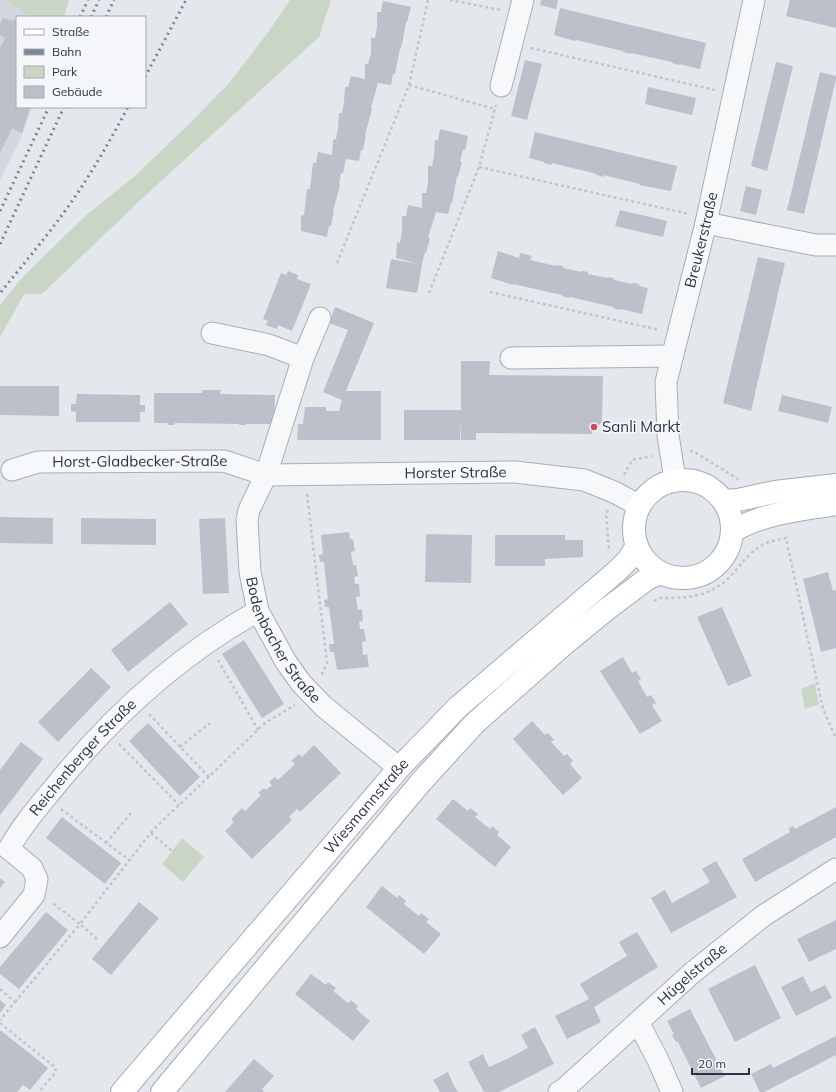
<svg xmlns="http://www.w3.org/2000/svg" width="836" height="1092" viewBox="0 0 836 1092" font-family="Mulish,sans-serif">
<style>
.built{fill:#d2d6de}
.green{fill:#c9d6c5}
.building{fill:#bbc0ca}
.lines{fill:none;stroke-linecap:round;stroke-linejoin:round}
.minor-casing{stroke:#a9aeb7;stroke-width:23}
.major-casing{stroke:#a3abb8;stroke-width:24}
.path{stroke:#c2c5cb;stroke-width:2.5;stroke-dasharray:3 3;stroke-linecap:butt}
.minor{stroke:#f7f8fa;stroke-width:21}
.major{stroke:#fff;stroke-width:22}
.rail{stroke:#7d8696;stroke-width:3;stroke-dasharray:2 4;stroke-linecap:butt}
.poi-dot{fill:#d1495b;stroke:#f4f6f9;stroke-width:1.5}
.labels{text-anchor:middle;stroke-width:3.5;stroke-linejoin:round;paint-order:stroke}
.street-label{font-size:15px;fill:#2b3445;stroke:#f4f6f9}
.poi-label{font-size:15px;fill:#2b3445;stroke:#f4f6f9;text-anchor:start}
</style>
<rect width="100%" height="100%" fill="#e4e7ec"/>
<path class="built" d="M0 0H5L31 17H17V107H32L21 138 0 180Z"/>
<g class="green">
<path d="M5 0H69L64 17H31Z"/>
<path d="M290 0H331L319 37 148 193 42 294H24L0 337V305L22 278 84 217 136 175 192 121 230 82 269 31Z"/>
<path d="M815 683 819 704 805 709 801 689Z"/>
<path d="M182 838 204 857 183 882 162 864Z"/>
</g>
<g class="building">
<path d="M541 0H558L556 9 540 5Z"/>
<path d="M790 0H836V28L786 16Z"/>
<path d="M383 1 411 7 407 22H406L404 34 401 48H400L395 74H393L391 85 378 83 371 108 372 109 365 135H366L363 150H361L359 161 346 159 343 173H341L339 184 340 185 333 211H334L331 226H329L327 237 301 231V216L304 215 307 189H310L313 163H316L318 152 332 155 333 140 336 139 338 128 339 113H342L344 102 345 87H348L351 76 365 79V64H368L371 53V38H375L377 27V12H381Z"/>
<path d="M560 8 706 43 700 69 680 64 679 65 672 63V62L631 53 630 54 623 52V51L576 40 575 41 554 35Z"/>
<path d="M3 18 12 21 13 19 17 21V107H30L22 133 12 128 0 153V48L5 38 0 35V25Z"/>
<path d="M525 60 542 64 527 120 511 116Z"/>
<path d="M776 62 793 66 767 171 751 166Z"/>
<path d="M820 72 836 76V79L804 214 787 210Z"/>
<path d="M648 87 696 98 692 115 645 104Z"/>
<path d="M440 129 468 136 465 150H463L460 161 462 162 458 177 457 176 452 203H451L448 214 436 212 428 237 430 238 426 253 425 252 422 264 417 293 386 288 391 259 418 264 396 258 397 242 400 243 402 231V216H406L408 205 422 208V193H426L428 182V166H432L434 155 435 140H438Z"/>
<path d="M535 132 677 166 671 191 639 185 640 184 604 175V177L596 175 597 174 552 163 551 165 544 163V162L529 158Z"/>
<path d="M746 186 762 190 756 215 740 211Z"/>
<path d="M620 210 667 221 663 237 615 226Z"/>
<path d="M498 251 519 258 520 253 532 256 530 260 556 266V265L563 266V268L581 272 582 271 588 272V274L607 278V277L614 278V280L632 284 633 283 639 284V286L648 288 642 314 621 309 620 310 613 308V307L570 297 569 298 562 296V295L513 284V285L491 278Z"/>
<path d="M758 257 785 263 751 411 723 403Z"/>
<path d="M288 271 298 275 297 279 311 284 292 331 278 325 277 329 266 325 268 321 263 319 281 273 286 275Z"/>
<path d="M335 307 374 323 346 391H381V440H297L298 424H303L305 407H326V411H339L342 400 323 392 348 330 329 323Z"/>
<path d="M461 361H490L489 375 603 376 602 422 591 434 476 433V440H461L460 421V440H404V410H461Z"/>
<path d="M0 386H59V416L0 415Z"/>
<path d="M202 390H221L220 394 275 395 274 424H246L245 425H240L238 424 175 423 174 425H168L167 423H154V393H202Z"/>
<path d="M77 394 140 395V405H145V412H140V422H76V412L71 411V404H76Z"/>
<path d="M782 395 832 407 828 423 778 411Z"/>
<path d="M0 517 53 518V544L0 543Z"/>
<path d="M81 518 156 519V545L81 544Z"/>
<path d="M225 518 229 593 203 594 199 519Z"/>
<path d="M349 532 350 539H353L355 551 351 552 353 565H356L358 576 354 577 355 584H359L360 596 356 597 358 610 362 609 363 621 359 622 360 629H364L366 641 362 642 363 655 367 654 369 667 337 670 334 652H330L329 644H334L329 607H325L324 600 328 599 324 562H320L319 555 323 554 321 535Z"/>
<path d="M426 534 472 535 471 583 425 582Z"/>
<path d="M495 535H565V540H583V557L545 559V566H495Z"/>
<path d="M828 572 833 591 836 590V648L821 652 803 579Z"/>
<path d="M170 602 188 624 128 672 111 650Z"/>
<path d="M722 607 752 676 728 686 697 617Z"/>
<path d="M244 640 284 704 262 718 222 654Z"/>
<path d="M623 657 632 673 636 671 641 679 638 681 647 697 651 695 656 703 652 705 662 721 640 734 600 671Z"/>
<path d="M91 668 111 687 58 742 38 722Z"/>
<path d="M532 721 545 735 548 733 554 740 551 742 564 756 567 754 573 761 570 764 582 778 563 795 513 739Z"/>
<path d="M148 723 200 777 180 796 129 741Z"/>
<path d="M21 742 43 759 0 815V770Z"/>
<path d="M314 745 341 773 300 812 297 809 289 817 292 820 252 859 225 831 234 822 231 819 242 808 245 811 261 795 258 793 264 788 266 790 272 785 269 782 275 777 278 780 295 764 291 761 299 754 302 757Z"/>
<path d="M453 799 468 811 470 808 478 814 475 817 490 829 492 826 499 832 497 835 511 847 495 867 436 819Z"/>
<path d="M836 807V837L755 882 742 859 790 832 789 828 793 826 795 829Z"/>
<path d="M62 817 121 863 105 884 46 838Z"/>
<path d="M716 861 737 897 671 933 651 898 665 890 672 903 710 882 702 869Z"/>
<path d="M0 878 5 882 0 888Z"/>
<path d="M382 886 397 898 399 895 406 901 404 904 419 916 421 913 429 919 426 922 441 934 424 954 366 907Z"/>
<path d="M139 902 159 918 111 975 92 959Z"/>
<path d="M46 912 68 930 19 989 0 974V967Z"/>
<path d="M836 920V949L809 962 797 939Z"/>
<path d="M637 932 658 967 594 1007 601 1022 567 1039 555 1016 589 999 580 984 627 956 619 942Z"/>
<path d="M755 965 781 1018 735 1042 708 989Z"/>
<path d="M311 974 326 985 328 982 336 988 333 991 348 1003 351 1000 358 1006 356 1009 370 1021 353 1041 295 994Z"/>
<path d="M803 976 811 992 825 985 832 998 796 1016 781 987Z"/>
<path d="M0 1000 6 1005 0 1013Z"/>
<path d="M690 1009 725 1076 701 1088 678 1042H676L672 1035 674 1034 667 1021Z"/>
<path d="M535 1027 554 1064 499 1092H484L468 1062 483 1054 489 1067 509 1058 528 1048 521 1035Z"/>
<path d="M0 1030 48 1068 30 1090 23 1085 17 1092H0Z"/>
<path d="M836 1036V1055L764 1092H760L751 1074 771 1064 773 1068Z"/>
<path d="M254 1059 274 1076 262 1089 264 1092H225Z"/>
<path d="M448 1072 454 1086 458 1092H440L433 1080Z"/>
</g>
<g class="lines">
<g class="minor-casing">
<g id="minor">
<path d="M501 86 523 0"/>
<path d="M706 223 816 245H836"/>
<path id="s1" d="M320 318 303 358 266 475 249 510 247 520 250 572 258 611 286 662 301 683 323 706 399 768"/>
<path d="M212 333 269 345 303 358"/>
<path d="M511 358 672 356"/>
<path id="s2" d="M12 470 38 462 224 461 266 475 515 472 584 480 614 492 640 506"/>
<path id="s3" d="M675 480 668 435 666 382 706 223 754 0"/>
<path id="s4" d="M9 849C22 825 40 805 57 784 114 714 179 655 258 611"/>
<path d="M0 937 34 895 37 879 32 868 9 849"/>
<path d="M638 1022 658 1060 672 1092"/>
<path id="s5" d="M559 1092 563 1090 692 973 763 916 836 869"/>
</g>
</g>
<g class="major-casing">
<g id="major">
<circle cx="683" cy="529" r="49"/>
<path d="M724 501 738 500 775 492 836 485"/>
<path d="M733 531C763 513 801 510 836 504"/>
<path id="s6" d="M122 1092 399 768 458 707 617 571 628 560 637 546"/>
<path d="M162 1092 421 782 475 723 563 645 607 609 647 579 660 573"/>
</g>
</g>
<g class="path">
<path d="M450 0 501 10"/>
<path d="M531 48 715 90"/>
<path d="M409 85 495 109"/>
<path d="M479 167 689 214"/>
<path d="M337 263 409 85 428 0"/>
<path d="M490 292 660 330"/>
<path d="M429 293 479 167 496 105"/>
<path d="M690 451H693L738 479"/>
<path d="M624 475 632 460 652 456"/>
<path d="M307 494 327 663 321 676"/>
<path d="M608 510 606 514 609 551"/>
<path d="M654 601 660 598C680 598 700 598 717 587 735 577 744 555 762 545 769 541 778 540 786 538L823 709 836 738"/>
<path d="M218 660 258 730"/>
<path d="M149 714 209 777"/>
<path d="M119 744 179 805"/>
<path d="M180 747 210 723"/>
<path d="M61 809 129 860"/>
<path d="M151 833 172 851"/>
<path d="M106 843 132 812"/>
<path d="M97 939 80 924 152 831 265 723 295 705"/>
<path d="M0 989 15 1002 0 1020"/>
<path d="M15 1002 80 924 51 902"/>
<path d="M0 1023 56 1068 55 1073 39 1092"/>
</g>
<use href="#minor" class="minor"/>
<use href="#major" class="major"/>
<g class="rail">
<path d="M80 17 88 0"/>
<path d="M91 17 99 0"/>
<path d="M106 17 114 0"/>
<path d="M145 77 186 0"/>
<path d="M0 211 49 107"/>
<path d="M0 244 64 107"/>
<path d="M1 292C25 262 50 233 72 201 93 171 111 139 128 107"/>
</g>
</g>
<circle class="poi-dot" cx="594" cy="427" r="4"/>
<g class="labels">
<g class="street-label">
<text dy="5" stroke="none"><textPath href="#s3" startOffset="245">Breukerstraße</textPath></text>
<text dy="5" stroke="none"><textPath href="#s2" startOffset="129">Horst-Gladbecker-Straße</textPath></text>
<text dy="5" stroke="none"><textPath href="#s2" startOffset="447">Horster Straße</textPath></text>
<text dy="5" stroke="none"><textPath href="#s1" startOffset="344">Bodenbacher Straße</textPath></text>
<text dy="5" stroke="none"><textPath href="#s4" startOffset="118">Reichenberger Straße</textPath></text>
<text dy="5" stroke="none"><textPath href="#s6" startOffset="376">Wiesmannstraße</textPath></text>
<text dy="5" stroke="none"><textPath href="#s5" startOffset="178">Hügelstraße</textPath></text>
</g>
<g class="poi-label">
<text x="602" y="432">Sanli Markt</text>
</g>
</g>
<rect x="16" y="16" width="130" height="92" fill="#f4f6f9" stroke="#a4a8b1"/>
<rect x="24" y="29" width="20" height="6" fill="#ffffff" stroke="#a4a8b1"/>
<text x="52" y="36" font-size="12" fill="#2b3445">Straße</text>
<rect x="24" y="49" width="20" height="6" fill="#7d8696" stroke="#a4a8b1"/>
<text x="52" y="56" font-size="12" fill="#2b3445">Bahn</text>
<rect x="24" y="66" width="20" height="12" fill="#c9d6c5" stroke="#a4a8b1"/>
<text x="52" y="76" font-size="12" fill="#2b3445">Park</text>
<rect x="24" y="86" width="20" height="12" fill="#bbc0ca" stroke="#a4a8b1"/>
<text x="52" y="96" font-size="12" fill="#2b3445">Gebäude</text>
<path d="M692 1068v6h57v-6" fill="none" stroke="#2b3445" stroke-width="2"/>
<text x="698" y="1068" font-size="12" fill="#2b3445" stroke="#f4f6f9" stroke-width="3" paint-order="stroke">20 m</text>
</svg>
